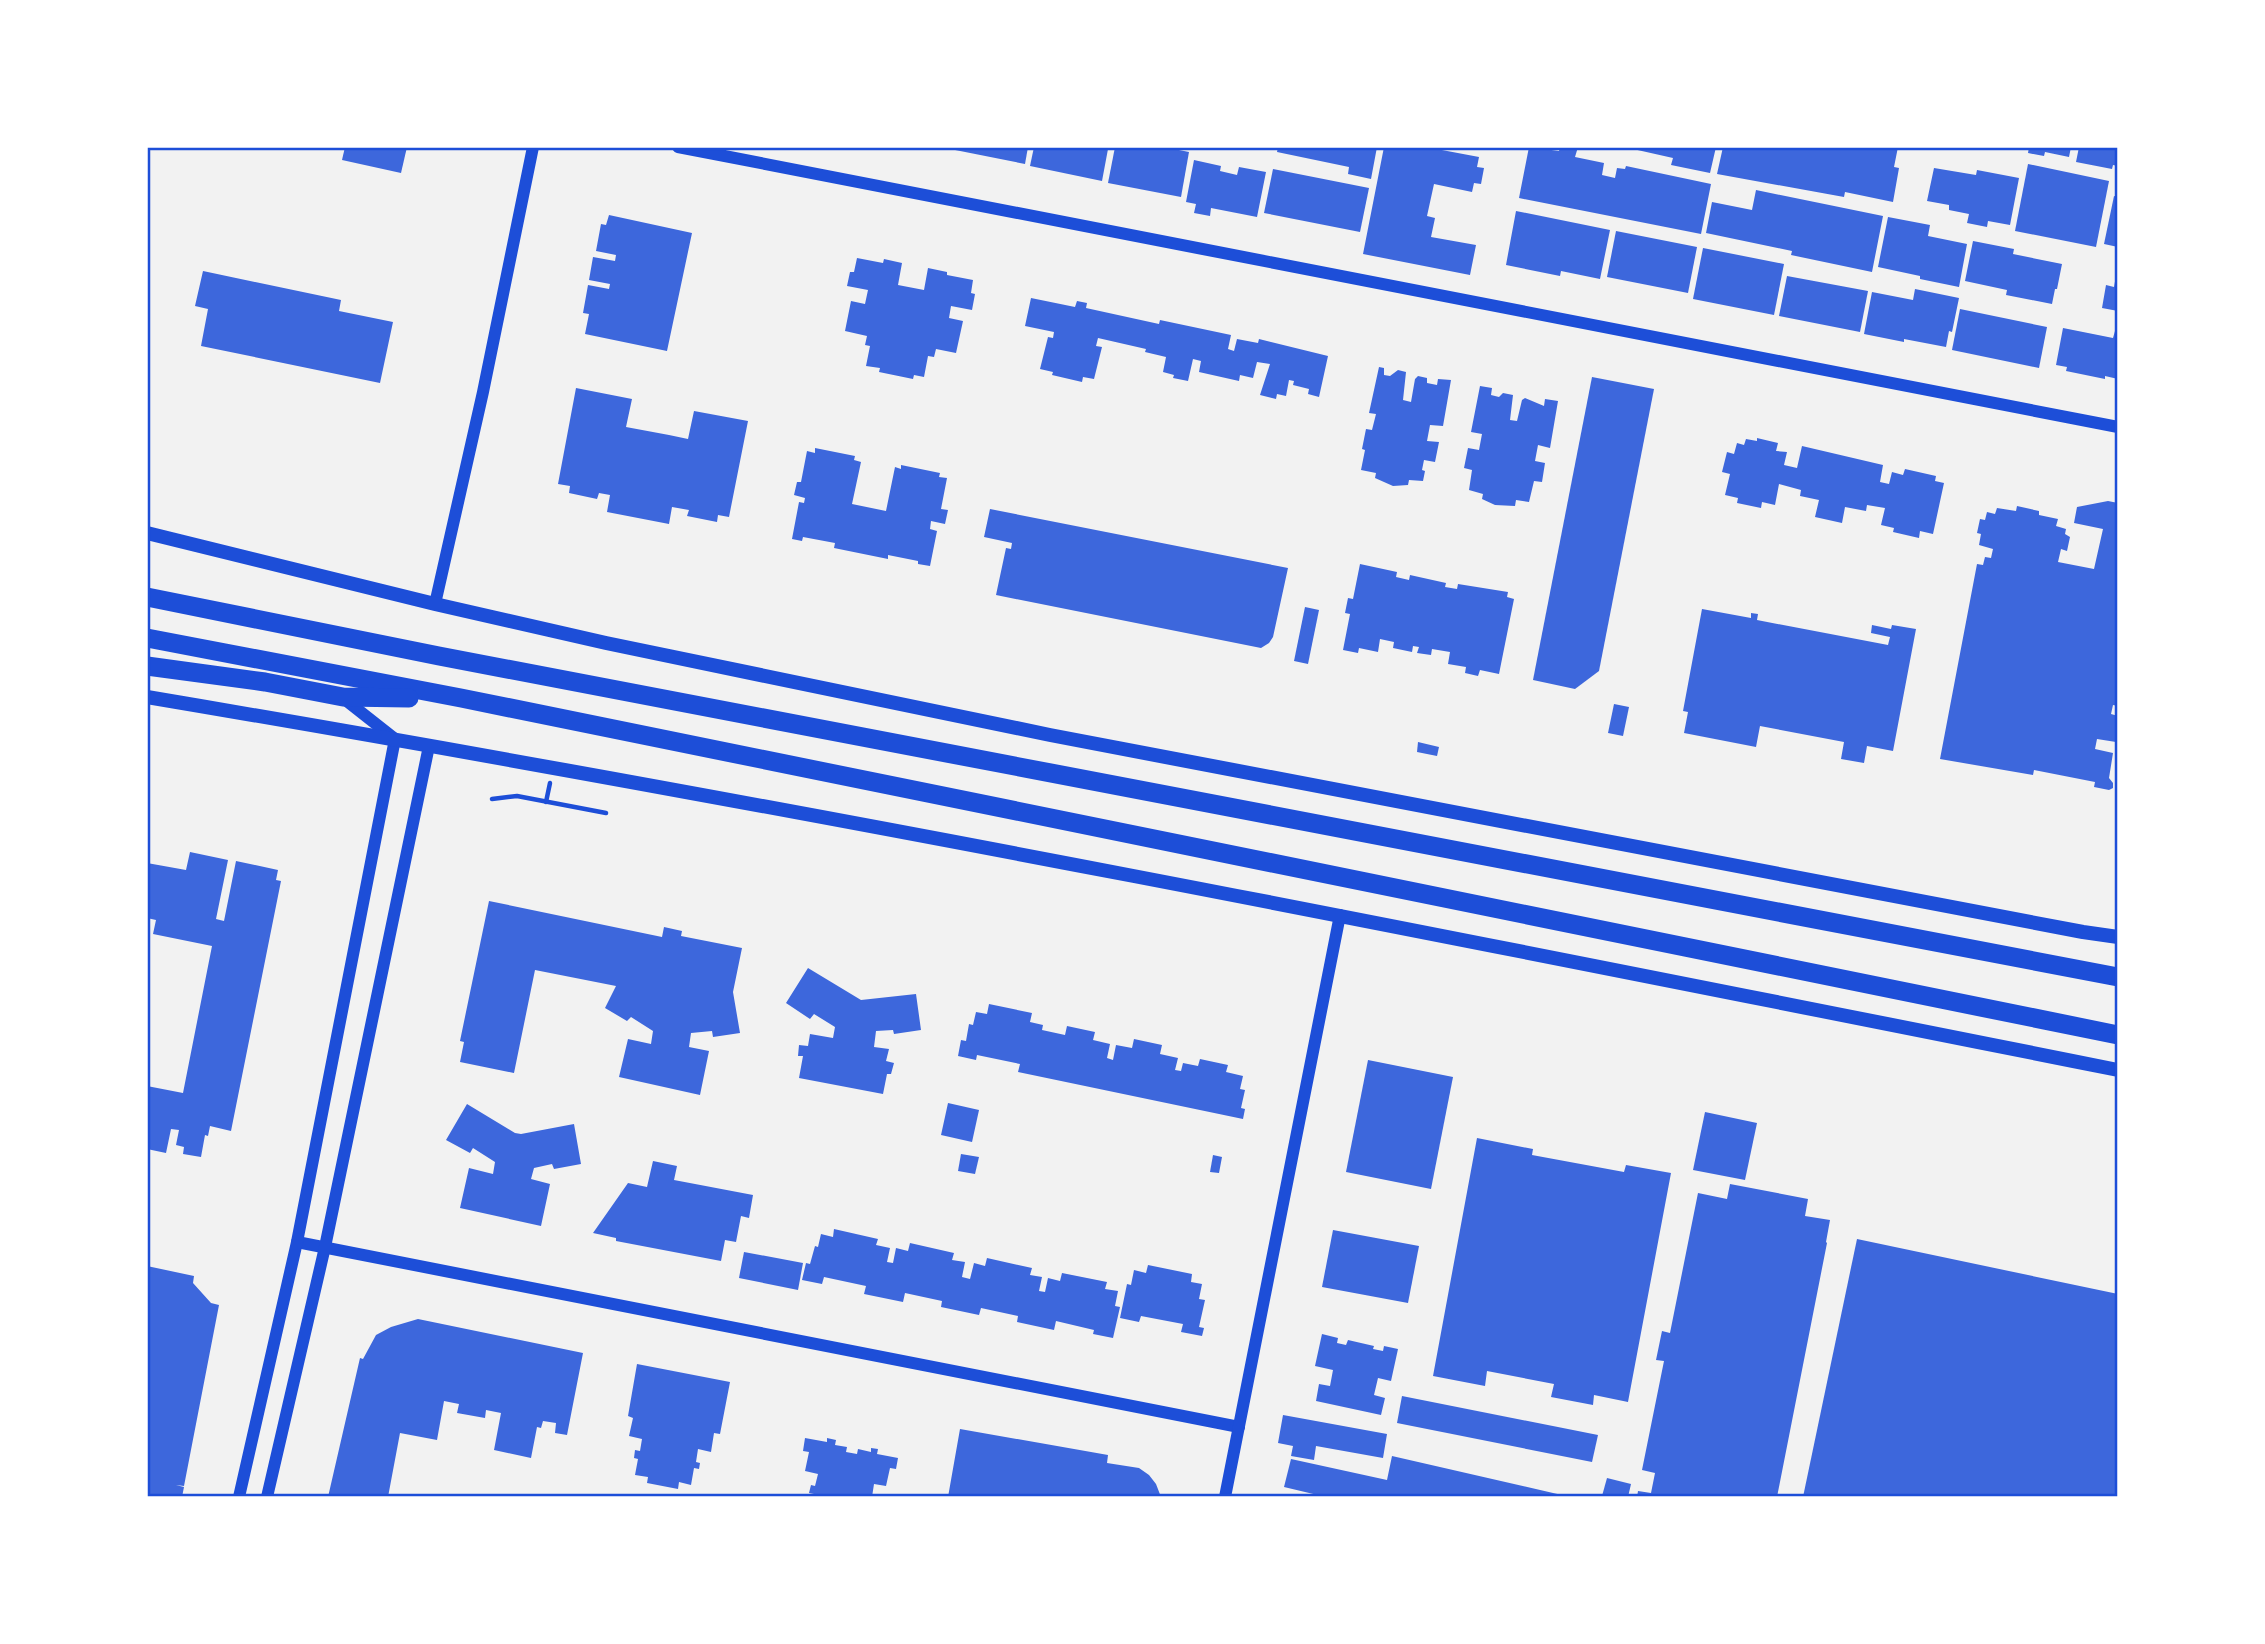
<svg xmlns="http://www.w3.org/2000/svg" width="2265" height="1644" viewBox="0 0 2265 1644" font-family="Raleway,sans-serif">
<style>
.building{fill:#3d67dc}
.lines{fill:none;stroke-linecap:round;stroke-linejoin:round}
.path{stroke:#1d4ed8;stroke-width:4.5}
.tertiary{stroke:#1d4ed8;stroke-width:12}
.secondary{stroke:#1d4ed8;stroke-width:14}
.trunk{stroke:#1d4ed8;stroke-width:19}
.neatline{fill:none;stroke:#1d4ed8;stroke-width:2.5}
</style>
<rect width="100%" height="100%" fill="#f2f2f2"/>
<g class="building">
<path d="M345 147H407L401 173 342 160Z"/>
<path d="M940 147H1028L1025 164Z"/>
<path d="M1034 147H1098L1108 149 1102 181 1030 166Z"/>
<path d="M1115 147H1164L1189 152 1181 197 1108 183Z"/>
<path d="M1278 147H1377L1371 179 1348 174 1349 167 1277 152Z"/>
<path d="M1384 147H1426L1479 157 1477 167 1484 168 1481 184 1474 183 1472 192 1434 184 1427 216 1435 218 1431 237 1476 245 1470 275 1363 254Z"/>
<path d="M1529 147 1559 151 1560 147H1578L1575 157 1604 163 1602 175 1615 178 1617 168 1625 169 1626 166 1711 184 1701 234 1519 198Z"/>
<path d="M1633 147H1716L1710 173 1671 165 1673 158 1633 149Z"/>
<path d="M1723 147H1898L1894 167 1899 168 1893 202 1845 192 1844 197 1717 174Z"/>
<path d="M2029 147H2071L2069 157 2045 152 2044 156 2028 153Z"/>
<path d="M2079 147H2118V166L2113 165 2112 169 2076 162Z"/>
<path d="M1194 160 1221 166 1220 171 1237 175 1239 167 1266 172 1257 217 1211 208 1210 216 1194 213 1196 204 1186 202Z"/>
<path d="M2028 164 2109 181 2096 247 2015 231Z"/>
<path d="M1934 168 1976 175 1977 170 2019 178 2010 225 1988 221 1987 227 1967 223 1969 214 1949 210V205L1927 201Z"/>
<path d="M1273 169 1369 188 1360 232 1264 213Z"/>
<path d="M1756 190 1883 216 1872 272 1791 255 1792 251 1706 233 1712 202 1752 210Z"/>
<path d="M2114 196 2118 197V247L2104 244Z"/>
<path d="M1516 211 1610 230 1600 279 1561 271 1560 276 1506 265Z"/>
<path d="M609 215 692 233 667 351 585 334 589 314 583 313 588 285 609 289 610 284 589 280 593 257 615 261 616 255 596 251 601 224 606 225Z"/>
<path d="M1888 217 1930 225 1928 236 1967 244 1959 287 1920 279V276L1878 267Z"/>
<path d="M1616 231 1697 247 1688 293 1607 277Z"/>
<path d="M1973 241 2014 249 2013 254 2062 264 2057 289H2055L2052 304 2006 295 2007 290 1965 281Z"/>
<path d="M1703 248 1784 264 1774 315 1693 299Z"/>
<path d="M857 258 883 263 884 259 902 263 898 285 924 290 928 268 947 272V275L973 280 971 293 975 294 972 310 951 306 949 318 963 321 956 353 936 349 934 357 928 356 924 377 914 375 913 379 879 372 880 368 866 366 870 346 865 345 867 336 845 331 851 301 865 304 868 290 847 286 850 272H854Z"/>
<path d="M203 271 341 300 339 311 393 322 380 383 201 346 208 309 195 306Z"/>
<path d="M1787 276 1868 291 1860 332 1779 316Z"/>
<path d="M2116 276H2118V311L2102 308 2106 285 2114 287Z"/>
<path d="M1915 289 1959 298 1952 332 1949 331 1946 347 1904 339V342L1864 334 1872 292 1913 300Z"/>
<path d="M1031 298 1075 307 1077 301 1087 303 1086 308 1159 324 1160 320 1231 335 1228 349 1234 351 1237 339 1258 343 1259 339 1328 356 1319 397 1308 394 1309 389 1293 385 1294 381 1289 380 1286 396 1277 394 1276 399 1260 395 1270 364 1257 362 1253 378 1240 375 1239 381 1199 372 1201 361 1193 359 1188 381 1173 378 1174 375 1163 372 1166 357 1145 352 1146 349 1098 338 1096 346 1102 347 1094 379 1083 377 1082 382 1052 375 1053 372 1040 369 1048 337 1053 338 1054 332 1025 326Z"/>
<path d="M1960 309 2047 327 2039 368 1952 350Z"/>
<path d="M2063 328 2113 338 2115 331H2118V379L2105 376V379L2066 371 2067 367 2056 365Z"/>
<path d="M1379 367 1384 368V375L1390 376 1398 370 1406 372 1403 400 1411 402 1415 379 1418 376 1427 378V383L1437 385 1438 379 1451 380 1443 426 1430 425 1427 441 1439 442 1435 462 1424 460 1422 470 1425 471 1423 481 1409 480 1408 485 1393 486 1375 478 1376 473 1361 470 1365 450 1362 449 1366 429 1372 430 1376 414 1369 413Z"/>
<path d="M1592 377 1654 389 1599 671 1575 689 1533 680Z"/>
<path d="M1480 386 1492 388 1491 395 1499 397 1503 393 1513 395 1510 420 1517 421 1522 400 1525 398 1544 406 1545 399 1558 401 1550 448 1538 445 1535 461 1545 463 1542 482 1534 481 1529 502 1516 500 1515 506 1495 505 1482 499 1483 494 1469 490 1472 470 1464 468 1468 448 1479 450 1482 434 1471 432Z"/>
<path d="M576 388 632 399 626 427 669 435 688 439 694 411 748 421 729 517 718 515 717 522 687 516 689 510 672 507 669 524 607 512 610 495 599 493 597 499 569 493 570 486 558 484Z"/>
<path d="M1757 438 1778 443 1776 451 1787 452 1784 465 1797 468 1802 446 1883 465 1880 482 1889 484 1892 472 1903 475 1905 469 1936 476 1935 481 1944 483 1933 534 1920 531 1919 538 1893 532 1894 528 1881 525 1885 508 1867 505 1866 511 1845 507 1842 523 1815 517 1819 500 1800 496 1801 490 1779 484 1775 505 1762 502 1761 508 1737 503 1738 498 1725 495 1730 474 1722 472 1727 452 1734 454 1737 443 1744 445 1746 439 1757 441Z"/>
<path d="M815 448 855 456 854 460 861 462 852 504 886 511 895 467 901 469V465L940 473 939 477 947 478 941 509 948 510 945 524 931 521 930 529 937 531 930 566 918 564V561L888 555V559L834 548 835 543 803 537 802 541 792 539 799 502 804 503 805 498 794 495 797 482H801L807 451 815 453Z"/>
<path d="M2108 501 2118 503V706L2113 705 2111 714 2118 716V733L2116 742 2097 739 2095 749 2113 753 2109 778 2113 783V788L2109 790 2094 787 2095 782 2034 770 2033 775 1940 759 1977 564 1983 565 1985 557 1991 558 1993 549 1979 545 1981 534 1977 533 1980 519 1985 520 1987 512 1995 514 1997 508 2016 511 2017 506 2039 511V515L2058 519 2056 526 2066 529 2065 534 2070 537 2067 551 2061 549 2058 562 2094 569 2103 529 2074 523 2077 507Z"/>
<path d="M990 509 1288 568 1273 637 1269 643 1261 648 996 595 1006 548 1011 549 1012 543 984 537Z"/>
<path d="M1360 564 1397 572 1396 577 1409 580 1410 575 1446 583 1445 587 1457 589 1458 584 1508 592 1507 597 1514 599 1499 674 1480 670 1478 676 1465 673 1466 667 1448 664 1450 652 1432 649 1431 655 1417 653 1419 647 1413 646 1412 652 1393 648 1394 642 1380 639 1378 652 1359 648 1358 653 1343 650 1350 614 1345 613 1348 598 1353 599Z"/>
<path d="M1305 607 1319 610 1308 664 1294 661Z"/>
<path d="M1702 609 1751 618V613L1758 614 1757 620 1888 645 1890 637 1871 633 1872 625 1891 629 1892 625 1916 629 1893 751 1867 746 1864 763 1841 759 1844 742 1760 726 1756 747 1684 733 1688 712 1683 711Z"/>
<path d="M1614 704 1629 707 1623 736 1608 733Z"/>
<path d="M1418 742 1439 747 1437 756 1417 752Z"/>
<path d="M190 852 228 860 216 919 224 921 236 861 278 870 276 880 281 881 231 1131 210 1126 208 1136 205 1135 201 1157 183 1154 184 1147 176 1145 179 1130 171 1129 166 1153 147 1149V1086L183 1093 212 946 153 934 156 920 147 918V863L186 870Z"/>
<path d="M489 901 662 937 664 927 682 931 681 936 742 948 733 992 740 1033 713 1037 712 1031 691 1033 689 1047 709 1051 700 1095 619 1077 628 1039 651 1044 653 1031 631 1017 627 1021 605 1008 616 986 535 970 514 1073 460 1062 464 1042 460 1041Z"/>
<path d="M808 968 861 1000 916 994 921 1030 894 1034 893 1030 876 1031 874 1047 889 1049 886 1061 894 1063 891 1074H887L883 1094 799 1078 803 1056H798L799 1045 808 1046 810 1034 833 1038 835 1027 814 1014 810 1019 786 1003Z"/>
<path d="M989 1004 1032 1013 1030 1022 1043 1025 1042 1030 1065 1035 1067 1026 1095 1032 1093 1040 1110 1044 1107 1058 1113 1060 1116 1045 1132 1048 1134 1039 1162 1045 1160 1054 1178 1058 1175 1070 1181 1071 1183 1063 1198 1066 1200 1059 1228 1065 1226 1072 1243 1076 1240 1089 1245 1090 1241 1108 1245 1109 1243 1119 1018 1072 1020 1064 977 1055 976 1060 958 1056 961 1040 966 1041 969 1024 973 1025 976 1012 987 1014Z"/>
<path d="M1368 1060 1453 1077 1431 1189 1346 1172Z"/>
<path d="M948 1103 979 1110 972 1142 941 1135Z"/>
<path d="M467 1104 515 1133 521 1134 574 1124 581 1164 554 1169 552 1164 534 1168 531 1179 550 1184 541 1226 460 1208 469 1168 493 1174 495 1162 473 1148 470 1153 446 1140Z"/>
<path d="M1705 1112 1757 1123 1745 1180 1693 1170Z"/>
<path d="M1477 1138 1533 1149 1532 1155 1624 1172 1626 1165 1671 1173 1628 1402 1594 1395 1593 1405 1551 1397 1554 1384 1487 1371 1485 1386 1433 1376Z"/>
<path d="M961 1154 979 1157 975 1174 958 1171Z"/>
<path d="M1213 1155 1222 1157 1219 1173 1210 1172Z"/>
<path d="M653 1161 677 1166 674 1180 753 1195 749 1218 741 1216 736 1242 725 1240 721 1261 616 1241V1238L593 1233 628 1183 647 1187Z"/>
<path d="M1730 1184 1808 1199 1805 1216 1830 1220 1826 1242 1827 1243 1777 1497H1637L1638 1491 1651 1493 1655 1473 1642 1470 1664 1361 1656 1360 1662 1331 1670 1333 1698 1193 1727 1199Z"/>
<path d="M834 1229 878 1239 876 1245 890 1248 887 1262 893 1263 896 1248 908 1251 910 1243 954 1253 952 1260 965 1262 962 1277 970 1279 974 1263 985 1266 987 1258 1032 1268 1030 1275 1042 1277 1039 1291 1045 1292 1048 1278 1060 1281 1062 1273 1107 1282 1105 1289 1118 1291 1115 1306 1120 1307 1113 1338 1093 1334 1094 1330 1056 1321 1054 1330 1017 1322 1018 1316 981 1308 979 1315 941 1307 942 1301 905 1293 903 1302 864 1294 866 1286 824 1277 822 1284 802 1280 806 1263 810 1264 815 1246 818 1247 821 1234 833 1237Z"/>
<path d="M1333 1230 1419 1246 1408 1303 1322 1287Z"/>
<path d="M1857 1239 2118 1294V1497H1803Z"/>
<path d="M744 1252 803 1263 798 1290 739 1278Z"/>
<path d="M1148 1265 1192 1274 1191 1282 1202 1284 1199 1299 1205 1300 1199 1327 1204 1328 1202 1336 1181 1332 1183 1324 1141 1316 1139 1322 1120 1318 1127 1284 1131 1285 1134 1270 1146 1273Z"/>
<path d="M147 1266 194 1276 193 1283 211 1303 219 1305 184 1486 176 1485 184 1487 182 1497H147Z"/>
<path d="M418 1319 583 1353 567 1435 555 1433 556 1423 543 1421 541 1428 537 1427 531 1458 494 1450 501 1413 486 1410 485 1418 457 1413 459 1404 444 1401 437 1440 400 1433 388 1497H328L360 1358 363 1359 376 1335 391 1327Z"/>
<path d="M1322 1334 1338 1338 1337 1343 1346 1345 1348 1340 1374 1346 1373 1349 1383 1351 1384 1346 1398 1349 1391 1381 1378 1378 1374 1395 1385 1398 1381 1415 1316 1401 1319 1384 1330 1386 1333 1370 1315 1366Z"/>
<path d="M637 1364 730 1382 720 1434 714 1433 711 1452 698 1449 696 1462 700 1463 699 1469 694 1468 691 1485 679 1482 678 1489 647 1483 648 1477 635 1475 638 1459 634 1458 635 1450 640 1451 642 1439 629 1436 633 1418 628 1416Z"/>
<path d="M1402 1396 1598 1435 1592 1462 1397 1423Z"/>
<path d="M1283 1415 1387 1434 1383 1458 1316 1446 1314 1460 1291 1456 1293 1446 1278 1443Z"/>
<path d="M960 1429 1108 1455 1107 1463 1139 1468 1149 1475 1156 1484 1161 1497H948Z"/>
<path d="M805 1438 827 1442V1438L836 1440 835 1445 847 1447 846 1452 857 1454 858 1449 871 1452V1448L878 1449 877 1454 898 1458 896 1469 890 1468 886 1486 874 1484 872 1497H813L814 1494 809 1493 811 1485 815 1486 818 1474 805 1471 809 1452 803 1451Z"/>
<path d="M1392 1456 1566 1496V1497H1393L1383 1495V1497H1326L1284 1487 1291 1459 1387 1480Z"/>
<path d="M1607 1478 1631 1484 1628 1497 1602 1496Z"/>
</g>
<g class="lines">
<g class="path">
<path d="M492 799 517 796 606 813"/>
<path d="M546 802 550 783"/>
</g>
<g class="tertiary">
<path d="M678 147 2118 427"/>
<path d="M435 604 483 392 533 147"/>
<path d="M297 1242 1239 1427"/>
<path d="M239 1497 297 1242 395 739 343 698"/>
<path d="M267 1497 325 1247 429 746"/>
<path d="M1225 1497 1340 915"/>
</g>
<g class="secondary">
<path d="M147 533 435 604 606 643 1050 735 2083 932 2118 937"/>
<path d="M147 697C806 808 1462 939 2118 1070"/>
</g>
<g class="trunk">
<path d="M147 597 439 656 2118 977"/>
<path d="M147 638 461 698 2118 1035"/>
<path d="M147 666 265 682 343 697 409 698"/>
</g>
</g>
<rect width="2265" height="1644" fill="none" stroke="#ffffff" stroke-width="298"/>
<rect x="149" y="149" width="1967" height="1346" class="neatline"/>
</svg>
